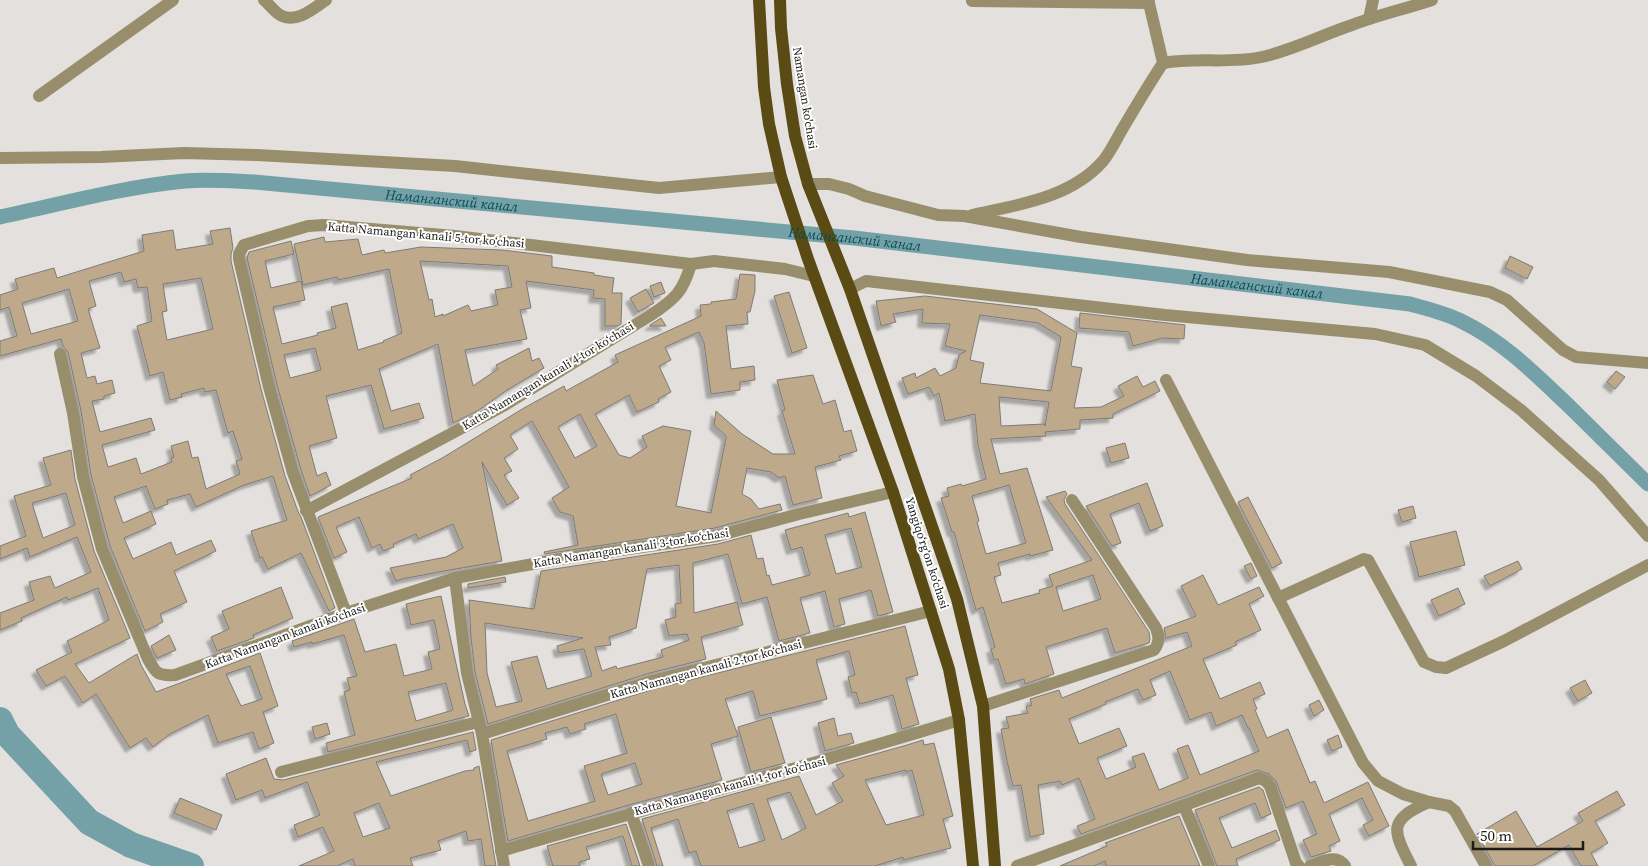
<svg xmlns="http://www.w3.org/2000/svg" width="1648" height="866" viewBox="0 0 1648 866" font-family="'Source Serif 4',serif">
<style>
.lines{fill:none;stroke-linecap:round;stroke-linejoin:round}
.canal{stroke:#74a1a8;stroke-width:15}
.river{stroke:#74a1a8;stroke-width:26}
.building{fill:#bea98a;stroke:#7d7b78;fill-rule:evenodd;filter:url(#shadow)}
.street{stroke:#998e6c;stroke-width:12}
.primary{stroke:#5a4a13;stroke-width:12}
.labels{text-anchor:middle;stroke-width:4;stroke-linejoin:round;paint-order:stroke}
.street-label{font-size:12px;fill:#1c1b19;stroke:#fff}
.water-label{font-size:14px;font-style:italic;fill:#064c55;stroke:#fff}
</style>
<defs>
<filter id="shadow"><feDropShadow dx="-4.5" dy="4.5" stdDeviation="1" flood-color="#0004"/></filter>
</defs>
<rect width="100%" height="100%" fill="#e3e0dd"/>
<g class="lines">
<path class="canal" id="s1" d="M0 217C61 204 123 187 185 181 208 179 231 181 254 182L854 238 1410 304C1428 309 1445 313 1461 321 1503 341 1536 375 1569 406 1595 432 1622 458 1648 484"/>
<path class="river" d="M0 720 7 734 89 822 131 845 191 866"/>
</g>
<g class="building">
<path d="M230 228 233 248 231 254V261L261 389 285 476 299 514 301 517 335 608 329 611 301 553 268 569 262 557 260 558 251 531 287 520 273 476 244 485 196 507 190 494 167 500 168 504 155 509 146 486 114 497 123 523 151 511 156 524 124 538 133 559 171 542 176 555 211 540 216 551 174 571 187 602 160 614 163 622 145 631 110 546 91 475 81 411 68 352 63 346 61 339 0 356V341L17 336 9 307 0 310V295L18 289 15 279 54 268 57 278 144 251 142 235 173 230 176 250 213 244 210 231ZM121 272 124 282 136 279 138 288 147 287 152 321 137 326 150 376 163 372 170 400 182 397 181 394 204 388 205 392 216 390 228 433 233 431 242 459 236 461 240 474 206 489 198 457 192 458 188 441 171 446 174 457 171 458 172 462 141 474 136 458 108 467 102 445 155 430 151 418 100 432 92 401 104 399V396L115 393 112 380 97 384 95 376 87 378 81 353 100 348 88 309 96 306 89 281ZM201 278 213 329 167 340 162 312 167 311 163 284ZM69 289 78 321 31 334 22 303Z"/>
<path d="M324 237 325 242 358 239 362 255 384 250 385 253 421 247 502 250 552 256V267L594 273V275L614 278 612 293H622L621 324 618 326H605V299L593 298 594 290 526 281 531 308 520 310 527 339 465 350 473 386 498 369 496 365 529 348 532 361 539 358 544 368 507 390 479 410 453 423 438 344 379 369 391 411 419 403 424 418 384 429 371 385 326 396 337 438 309 446 317 476 326 472 331 485 310 496 301 470 277 385 247 258 249 252 291 241 294 254 265 261 271 288 301 281 305 300 273 307 282 344 318 335 317 333 336 328 331 307 347 303 358 350 384 342 383 341 402 333 389 269 338 280 337 277 303 285 294 244ZM420 261 508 266 512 287 495 290 498 305 471 311 468 305 443 316V314L435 317 432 299 429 300ZM315 348 321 370 290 378 284 355Z"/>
<path d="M1510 256 1533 267 1527 279 1505 268Z"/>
<path d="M740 274 755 275V291L750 312H747L748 324 726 326 731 369 754 366 755 380 740 382V390L711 394 704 343 699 332 665 347 671 360 659 366 671 392 658 399 659 402 637 412 629 395 595 414 619 455 630 458 647 447 642 436 663 426 691 431 676 506 711 513 726 438V436L714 425 716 411 742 434 773 454H795L782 411 785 410 777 380 813 375 823 404 835 400 844 432 851 430 857 451 839 456 841 460 815 467 822 498 793 505 785 476 779 478 771 472 747 468 742 494 751 499 759 509 780 504 782 510 715 528 545 554 544 552 578 545 573 516 560 512 552 498 569 487 532 421 510 435 518 449 504 458 512 471 504 475 519 498 507 505 482 462 502 561 444 571 402 579 396 581 390 568 446 557 463 548 453 524 418 539 416 534 393 544 394 547 383 551 380 544 372 548 359 517 336 527 347 552 334 558 318 517 412 478 410 475 444 457 524 408 564 386 566 391 618 362 615 355 701 316 700 305 711 304V302L736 299ZM580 414 597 446 575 458 558 427Z"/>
<path d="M661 282 665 293 654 297 650 286Z"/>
<path d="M646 289 654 303 638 312 630 298Z"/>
<path d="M789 292 807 348 792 353 774 296Z"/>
<path d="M925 296 1037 309 1077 333 1071 366 1082 368 1074 408 1101 407 1124 396 1118 386 1137 376 1143 387 1155 381 1160 391 1113 414V418L1080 420V429L1045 432 1046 436 991 439 1000 474 1027 468 1053 550 1030 556V554L998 563 1001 575 994 577 1002 603 1040 593 1039 590 1053 586 1049 575 1092 560 1046 497 1065 491 1067 494 1064 500 1065 504 1149 632 1150 639 1149 643 1115 653 1107 628 1046 647 1054 674 1025 684 1024 679 1006 684 998 659 994 660 991 649 995 647 983 607 976 610 954 532H952L941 498 949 496 947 488 961 484 962 486 986 479 978 445 975 414 945 421 939 393 934 396 929 387 908 394 902 378 915 373 916 378 935 368 940 376 956 368 959 355 966 351 945 346 950 324 922 323 923 309 893 314 896 322 881 326 876 301ZM980 315 1038 323 1061 337 1051 391 980 383 984 363 970 360ZM999 397 1049 402 1045 426V424L1001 426ZM1009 485 1026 543 986 554 977 522 979 521 972 496ZM1093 575 1101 599 1063 611 1056 587Z"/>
<path d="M1080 313 1185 325 1184 339 1163 338 1133 346 1129 332 1079 328Z"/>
<path d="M661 318 666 326H650V325Z"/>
<path d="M1616 371 1625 377 1615 389 1607 382Z"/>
<path d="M1125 443 1129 458 1111 463 1106 448Z"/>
<path d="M71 450 75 479 94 551 130 638 75 664 89 683 137 654 141 665 156 692 260 653 278 706 263 712 274 743 259 749 253 732 218 743 208 715 170 734 153 747 146 738 130 748 96 694 83 703 65 676 46 686 36 670 72 652 67 641 109 620 98 588 68 600 67 597 21 618 22 621 0 630V613L34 600 29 582 50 576 55 588 91 572 77 537 30 557 27 548 0 559V546L26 536 14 496 51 485 43 458ZM66 493 75 525 43 538 32 503ZM250 666 262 699 241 706 226 674Z"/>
<path d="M1147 483 1163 526 1150 531 1139 503 1110 514 1121 543 1112 546 1086 506Z"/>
<path d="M1248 497 1282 563 1272 568 1238 502Z"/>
<path d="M1413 506 1416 518 1402 522 1398 510Z"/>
<path d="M865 512 893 612 878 616 871 590 839 599 845 624 834 627 825 591 800 598 810 633 779 641 767 597 742 604 728 554 693 563 694 613 737 602 743 625 701 637 706 659 650 673 488 724 475 672 471 638 469 600 534 609 541 571 718 544 751 535 757 559 763 558 767 576 769 575 772 585 810 575 802 547 791 550 785 530 848 513 849 517ZM851 528 862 567 836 574 825 535ZM679 565 681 603 675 604 676 617 665 620 669 636 687 634 689 640 661 650 663 657 617 669 616 666 602 671 595 647 611 645 609 637 636 628 647 569ZM485 623 583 638 557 646 559 653 584 649 592 676 547 689 537 656 511 662 522 701 496 707 487 673Z"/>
<path d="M1456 531 1465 565 1419 577 1410 542Z"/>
<path d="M1518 561 1522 569 1490 586 1484 576Z"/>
<path d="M1251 563 1257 576 1251 579 1244 566Z"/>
<path d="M1203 575 1218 605 1259 587 1264 596 1249 604 1261 630 1235 642 1237 645 1203 659 1220 699 1260 682 1265 694 1253 699 1257 709 1255 710 1267 738 1288 729 1310 783 1315 781 1324 803 1368 782 1389 826 1369 836 1363 825 1373 820 1362 798 1329 814 1340 841 1329 846 1331 851 1311 857 1303 840 1317 834 1303 801 1286 808 1276 781 1269 774 1257 770 1081 834 1077 826 1095 819 1079 778 1062 785 1060 781 1038 785 1044 834 1030 837 1021 785 1013 786 1007 761 1001 729 1009 728 1006 717 1028 713 1026 707 1032 705 1030 699 1059 690 1062 698 1192 646 1187 632 1166 638 1164 628 1196 616 1181 586ZM1170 671 1190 720 1211 712 1216 726 1242 715 1248 728H1249L1259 751 1200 775 1188 745 1177 749 1188 778 1159 790 1144 753 1132 757 1136 767 1106 779 1097 758 1127 746 1119 728 1079 744 1069 719 1106 704 1105 702 1138 689 1143 700 1156 695 1150 680Z"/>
<path d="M505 577 506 582 468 588V584Z"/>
<path d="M281 587 293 618 253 635 254 638 217 651 211 637 229 629 222 611Z"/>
<path d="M1458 588 1465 604 1439 616 1431 600Z"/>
<path d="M441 596 465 704 469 716 328 752 326 743 355 735 344 692 350 690 347 678 357 676 344 635 312 644V642L294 647 292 641 354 619 365 652 396 644 404 676 432 669 428 652 440 649 434 620 411 625 406 604ZM446 683 453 710 416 721 408 692Z"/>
<path d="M905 626 918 675 906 678 919 724 902 729 893 695 860 704 856 692 852 693 848 677 855 675 849 651 816 660 827 699 760 716 753 691 725 699 738 736 711 744 722 780 629 805 508 841 491 740 654 689ZM616 714 627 753 584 766 595 801 528 821 507 751 547 739 545 733 567 727 570 734 586 729 584 724ZM635 763 642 784 608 795 601 774Z"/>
<path d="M169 635 176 650 157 658 151 646Z"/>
<path d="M1585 680 1592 693 1578 701 1570 688Z"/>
<path d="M1319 700 1324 710 1314 716 1309 705Z"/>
<path d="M771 717 785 763 751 772 738 727Z"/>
<path d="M834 718 838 736 851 733 854 743 825 751 818 723Z"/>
<path d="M327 723 330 734 315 739 312 727Z"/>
<path d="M473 732 476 750 470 752 467 740 376 762 391 796 465 771 474 770V768L479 766 496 866H485L481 839 468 841 466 831 438 841 441 850 410 858 413 866H355L353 859 337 866H299L334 851 323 827 298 837 294 825 320 815 307 782 265 798 262 790 236 800 226 774 266 758 274 779 283 780ZM379 803 390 828 363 837 354 813Z"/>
<path d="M1338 735 1342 747 1332 751 1327 740Z"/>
<path d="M923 740 924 745 934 743 953 816 943 819 951 848 903 860V857L875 866H701L696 851 689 853 678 819 651 828 663 866H657L642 819 799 776 816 815 843 801 832 783 844 776 836 765 907 745ZM906 770V772L912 770 924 815 886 825 865 780ZM790 792 806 828 782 840 767 799ZM753 803 765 840 739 848 727 811Z"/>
<path d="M1259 787 1263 790 1271 814 1261 818 1255 803 1219 818 1232 848 1276 830 1280 840 1236 859 1238 866H1217L1195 810Z"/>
<path d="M1617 791 1625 805 1595 821 1608 843 1591 853 1598 866H1581L1569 845 1533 866H1495L1477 834 1516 811 1537 847 1583 821 1578 813Z"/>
<path d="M180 798 222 815 216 830 174 813Z"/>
<path d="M1179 816 1200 866H1106L1105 861 1094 866H1060L1107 846 1106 843H1105Z"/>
<path d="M626 824 640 866H632L623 836 586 847 590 859 579 862 580 866H553L547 846Z"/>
</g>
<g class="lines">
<g class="street">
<path d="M264 0C270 5 275 13 282 16 298 23 314 8 326 0"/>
<path d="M972 1 1149 3 1148 0"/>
<path d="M1369 19 1373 0"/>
<path d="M1163 63C1196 57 1229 64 1262 57 1293 50 1322 35 1352 25 1378 15 1405 9 1432 0"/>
<path d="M39 96 173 0"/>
<path d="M0 158 101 157 184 153 257 155 455 166 659 188 781 177"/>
<path d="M808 184H829L849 189 865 196 938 215 964 216 1081 237 1247 260 1389 272 1490 292 1507 300 1563 350 1576 357 1648 363"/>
<path d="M972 215C1017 205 1071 198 1103 161 1111 151 1117 138 1123 128 1136 106 1149 84 1163 63L1149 3"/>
<path d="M850 289 866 281 1165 315 1375 334 1425 345 1476 376 1521 410 1599 480 1648 536"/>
<path d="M60 354 73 413 83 477 102 549 148 659C156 673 157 676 175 675L346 613 455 578 561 559 717 536 799 514 893 492"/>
<path d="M1166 380 1363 763 1378 781 1403 794 1429 802 1449 806 1455 811 1486 866"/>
<path d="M306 511 505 405 651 315C675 299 683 292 691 264"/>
<path d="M455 578 467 673 482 734 504 866"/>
<path d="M1278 598 1364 559 1368 560 1424 662 1436 667 1446 668 1504 641 1648 565"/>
<path d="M346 613 293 473 269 387 239 259V254L244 245 308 226 324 225 455 236 691 264 714 261 785 269 814 276"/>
<path d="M983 706 1154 650C1160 642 1159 637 1156 628L1072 500"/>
<path d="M482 734 652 681 931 611"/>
<path d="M281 772 478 722"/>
<path d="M1184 806 1209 866"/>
<path d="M631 813 649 866"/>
<path d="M501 851C654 806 808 767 959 720"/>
<path d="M1017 866 1259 778 1266 781 1270 786 1296 863 1299 866"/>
<path d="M1310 866C1323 862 1336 853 1345 866"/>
<path d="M1411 866C1392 829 1388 820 1429 802"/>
</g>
<g class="primary">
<path d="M759 0 764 87 769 124 781 177 808 259 893 492 949 669 959 720 973 866"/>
<path d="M780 0 781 28 787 84 795 136 808 184 850 289 957 599 983 706 995 866"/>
</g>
</g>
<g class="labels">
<g class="street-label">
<text transform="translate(805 98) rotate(81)" y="4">Namangan ko'chasi</text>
<text transform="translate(426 235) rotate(5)" y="4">Katta Namangan kanali 5-tor koʻchasi</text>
<text transform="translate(548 376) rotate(-31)" y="4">Katta Namangan kanali 4-tor koʻchasi</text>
<text transform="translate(631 548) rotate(-9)" y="4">Katta Namangan kanali 3-tor koʻchasi</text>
<text transform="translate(927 553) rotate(72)" y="4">Yangiqoʻrgʻon koʻchasi</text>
<text transform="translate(285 636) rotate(-20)" y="4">Katta Namangan kanali koʻchasi</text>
<text transform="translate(706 669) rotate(-15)" y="4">Katta Namangan kanali 2-tor koʻchasi</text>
<text transform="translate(730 786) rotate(-15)" y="4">Katta Namangan kanali 1-tor koʻchasi</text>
</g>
<g class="water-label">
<text dy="5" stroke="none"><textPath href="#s1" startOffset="456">Наманганский канал</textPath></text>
<text dy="5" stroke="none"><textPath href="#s1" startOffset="861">Наманганский канал</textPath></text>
<text dy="5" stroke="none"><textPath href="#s1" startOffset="1266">Наманганский канал</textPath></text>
</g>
</g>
<path d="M1473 841v8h110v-8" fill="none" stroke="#1c1b19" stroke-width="2.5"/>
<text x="1480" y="841" font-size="15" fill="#1c1b19" stroke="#ffffff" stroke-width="4" paint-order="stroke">50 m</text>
</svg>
